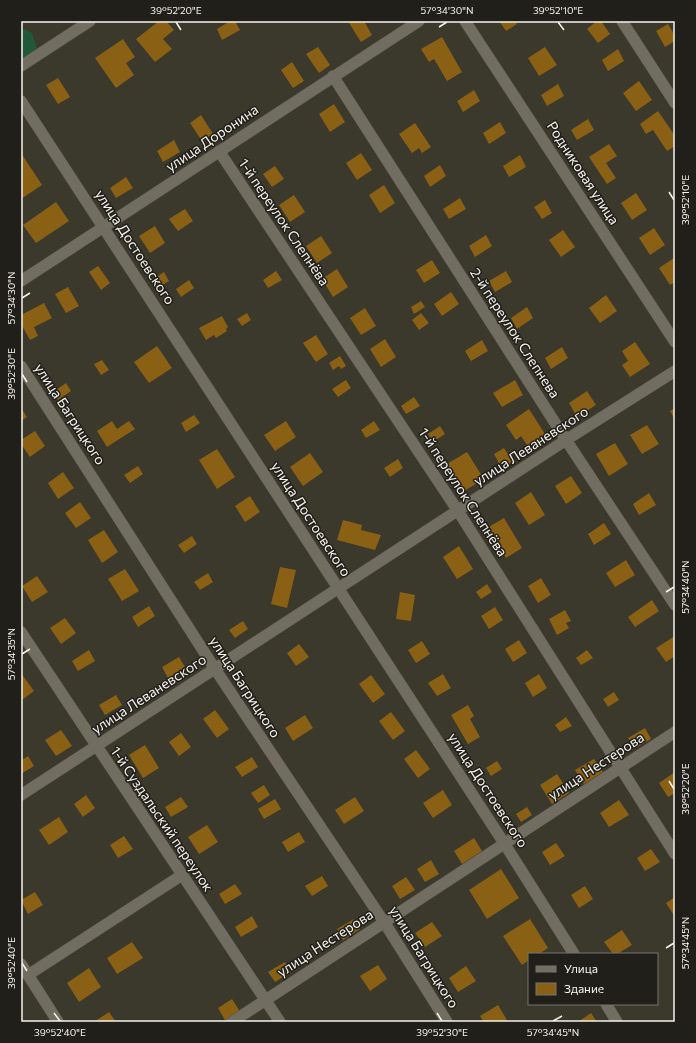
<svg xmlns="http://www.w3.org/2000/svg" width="696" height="1043" viewBox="0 0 696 1043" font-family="Commissioner,sans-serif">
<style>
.green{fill:#20593a}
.building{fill:#8a6014}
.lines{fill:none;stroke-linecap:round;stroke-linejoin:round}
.minor-casing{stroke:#59564c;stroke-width:12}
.minor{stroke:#716d60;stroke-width:11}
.ticks{fill:none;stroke:#f6f4ec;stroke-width:1.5}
.labels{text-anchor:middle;stroke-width:3;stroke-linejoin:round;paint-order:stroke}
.street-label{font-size:14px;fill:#f6f4ec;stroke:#211f1a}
.neatline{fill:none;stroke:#f6f4ec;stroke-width:1.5}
.ticks-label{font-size:10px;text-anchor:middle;fill:#f6f4ec}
</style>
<rect width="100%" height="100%" fill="#3b382c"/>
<path class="green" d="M24 29 32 33 37 49 21 59V32Z"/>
<g class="building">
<path d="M159 21H166L174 30 163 39 172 49 155 62 136 39Z"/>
<path d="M230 21H235L240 30 222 40 217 29Z"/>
<path d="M353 21H364L372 35 361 42 349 23Z"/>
<path d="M499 21H515L517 24 506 31Z"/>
<path d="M597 21H601L610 34 598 43 587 29Z"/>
<path d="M668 24 675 36V41L665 47 656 31Z"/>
<path d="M442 37 462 72 447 81 434 59 429 62 421 49Z"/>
<path d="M123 39 135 57 126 63 134 75 116 88 95 58Z"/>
<path d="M318 47 330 65 319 73 306 54Z"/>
<path d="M545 47 557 65 539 76 528 58Z"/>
<path d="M618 49 624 61 608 71 602 60Z"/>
<path d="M292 62 304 81 293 88 281 70Z"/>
<path d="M58 78 70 97 58 104 46 85Z"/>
<path d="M639 81 652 100 636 111 623 93Z"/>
<path d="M558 84 564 96 547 106 541 95Z"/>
<path d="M474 90 480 101 463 112 457 101Z"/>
<path d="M334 104 345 122 330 132 319 114Z"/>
<path d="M658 111 675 136V146L667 151 653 130 646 134 640 124Z"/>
<path d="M201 115 213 134 202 141 190 123Z"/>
<path d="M588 119 594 130 577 140 571 130Z"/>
<path d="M500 122 506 133 489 144 483 133Z"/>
<path d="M415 123 431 147 422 153 419 148 412 153 399 134Z"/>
<path d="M174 140 180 152 163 162 157 151Z"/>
<path d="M609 144 617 156 606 163 616 178 607 184 589 157Z"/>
<path d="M21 153 42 185 21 199Z"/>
<path d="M361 153 372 170 357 180 346 163Z"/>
<path d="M520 155 526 167 509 177 503 166Z"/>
<path d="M440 165 446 176 430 187 424 176Z"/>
<path d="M275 166 284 179 272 187 263 174Z"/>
<path d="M126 177 133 188 116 198 110 188Z"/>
<path d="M384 185 395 203 380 213 369 195Z"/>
<path d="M636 193 647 210 632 220 621 203Z"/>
<path d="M294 195 305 212 290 222 279 205Z"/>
<path d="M460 198 466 209 449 219 443 209Z"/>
<path d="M545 200 552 213 542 219 534 207Z"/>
<path d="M56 202 69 221 36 243 23 225Z"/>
<path d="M185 209 193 221 178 231 169 219Z"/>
<path d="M155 226 165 243 150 253 139 236Z"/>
<path d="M654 228 665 245 650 255 639 238Z"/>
<path d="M563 230 575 247 561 257 549 240Z"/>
<path d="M486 235 492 246 475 257 469 246Z"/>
<path d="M321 236 332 253 317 263 306 246Z"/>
<path d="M674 258 675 282 670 285 659 268Z"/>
<path d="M432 260 440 273 424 283 416 270Z"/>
<path d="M98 266 110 283 101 290 89 272Z"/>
<path d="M337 269 348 287 333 297 322 279Z"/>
<path d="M276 271 282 280 268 288 263 280Z"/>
<path d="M506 271 512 282 495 292 489 281Z"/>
<path d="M164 272 169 281 156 289 150 281Z"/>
<path d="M189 280 194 288 181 297 176 289Z"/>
<path d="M68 287 79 306 66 313 55 294Z"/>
<path d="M451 292 459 304 442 316 434 304Z"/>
<path d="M606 295 617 311 600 323 589 308Z"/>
<path d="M421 301 425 307 414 314 411 307Z"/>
<path d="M44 303 52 318 34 327 38 336 30 340 21 324V315Z"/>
<path d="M527 307 533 318 517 329 511 318Z"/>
<path d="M365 308 376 326 361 335 350 318Z"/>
<path d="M247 313 251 320 242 326 237 319Z"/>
<path d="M421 313 429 323 419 330 412 320Z"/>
<path d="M222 316 228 327 226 329 227 331 216 338 214 335 206 340 199 328Z"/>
<path d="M316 335 328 354 316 362 303 343Z"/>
<path d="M385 339 396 357 381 367 370 349Z"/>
<path d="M482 340 488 351 471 361 465 351Z"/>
<path d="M635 342 650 364 630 377 622 365 628 361 622 351Z"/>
<path d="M157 346 172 368 149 383 134 362Z"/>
<path d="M562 347 568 358 551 369 545 358Z"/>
<path d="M340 356 346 366 341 369 339 366 333 370 329 363Z"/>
<path d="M102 360 109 370 101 375 94 364Z"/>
<path d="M346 380 351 388 338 397 332 389Z"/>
<path d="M515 380 523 395 502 407 493 393Z"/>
<path d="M66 383 71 391 58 400 53 392Z"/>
<path d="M587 391 596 405 577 417 569 403Z"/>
<path d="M414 397 420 406 406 414 401 406Z"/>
<path d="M21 408 27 417 21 421Z"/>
<path d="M675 408V420L670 411Z"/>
<path d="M529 409 547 437 529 448 521 436 516 440 506 425Z"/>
<path d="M194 415 200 423 186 432 181 423Z"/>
<path d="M112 421 117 429 129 421 135 429 107 447 97 431Z"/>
<path d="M286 421 296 437 275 451 264 435Z"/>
<path d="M374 421 380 430 366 438 361 430Z"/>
<path d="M647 425 659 444 642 454 630 435Z"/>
<path d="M440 426 445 434 433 442 428 434Z"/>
<path d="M35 431 45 446 30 457 21 444V440Z"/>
<path d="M615 443 628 464 609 476 596 454Z"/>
<path d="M504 448 513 462 502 469 494 454Z"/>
<path d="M217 449 235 477 217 489 199 460Z"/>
<path d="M467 452 484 479 464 491 447 464Z"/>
<path d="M310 453 323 472 303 486 290 467Z"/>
<path d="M398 459 403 468 390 477 384 468Z"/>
<path d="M138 466 143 474 130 483 124 475Z"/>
<path d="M63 472 74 488 58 499 48 483Z"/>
<path d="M571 476 582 493 566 504 555 486Z"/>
<path d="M531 492 545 515 529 525 515 503Z"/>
<path d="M649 493 656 505 639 515 633 504Z"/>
<path d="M250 496 260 512 245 522 235 506Z"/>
<path d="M80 502 91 518 76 528 65 513Z"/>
<path d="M504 518 522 548 506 558 487 528Z"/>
<path d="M343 520 362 525 361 530 381 535 375 550 337 540Z"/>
<path d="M604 523 611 534 594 545 588 534Z"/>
<path d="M104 530 118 552 102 563 88 540Z"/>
<path d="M192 536 197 544 184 553 178 545Z"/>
<path d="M459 546 473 569 457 579 443 557Z"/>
<path d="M626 560 635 575 615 587 606 573Z"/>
<path d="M280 567 296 570 287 608 271 604Z"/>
<path d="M125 569 139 591 122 601 108 579Z"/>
<path d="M208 573 213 582 200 590 194 582Z"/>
<path d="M37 576 48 592 32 602 22 586Z"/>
<path d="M541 578 551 595 538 603 528 586Z"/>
<path d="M487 584 492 592 481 599 476 592Z"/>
<path d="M400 592 415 595 411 621 396 619Z"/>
<path d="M652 600 659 611 635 627 628 617Z"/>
<path d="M149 606 155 616 138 627 132 617Z"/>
<path d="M495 607 503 620 489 629 481 616Z"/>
<path d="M565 610 571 621 566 623 569 628 557 635 549 619Z"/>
<path d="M65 618 76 633 61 644 50 628Z"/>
<path d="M243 621 248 629 235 638 229 630Z"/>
<path d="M675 636V656L666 662 656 648Z"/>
<path d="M519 640 527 653 513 662 505 649Z"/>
<path d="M422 641 430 654 416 663 408 650Z"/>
<path d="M299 644 309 657 296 666 287 653Z"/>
<path d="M89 650 95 661 78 671 72 661Z"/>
<path d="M587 650 593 658 581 665 576 658Z"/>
<path d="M179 657 185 667 168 678 162 667Z"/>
<path d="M21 673 34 691 22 700 21 699Z"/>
<path d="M443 674 451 688 437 696 428 683Z"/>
<path d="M539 674 547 688 533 697 525 683Z"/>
<path d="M371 675 385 694 373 703 359 684Z"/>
<path d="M614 692 619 700 608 707 603 699Z"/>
<path d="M116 695 122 705 105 715 99 705Z"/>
<path d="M468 705 474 716 470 719 480 737 468 744 451 715Z"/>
<path d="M215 710 229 729 217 738 203 719Z"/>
<path d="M391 712 405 731 393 740 379 721Z"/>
<path d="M305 715 313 728 293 741 285 728Z"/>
<path d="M566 717 572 726 560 732 555 725Z"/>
<path d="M645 728 651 739 634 749 628 738Z"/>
<path d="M61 730 72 746 56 756 45 740Z"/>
<path d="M181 733 191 747 179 756 169 742Z"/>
<path d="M145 745 159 768 143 778 129 755Z"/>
<path d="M416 750 430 769 418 778 404 759Z"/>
<path d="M28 756 34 766 21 774V761Z"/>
<path d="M252 757 258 767 242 777 235 767Z"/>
<path d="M594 759 603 772 584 784 575 770Z"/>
<path d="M497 761 502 769 491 776 486 768Z"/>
<path d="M675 772V793L668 797 659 783Z"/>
<path d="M557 774 569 793 552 804 540 785Z"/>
<path d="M264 785 270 795 258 803 251 793Z"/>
<path d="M443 790 452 805 433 818 423 803Z"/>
<path d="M86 795 95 808 83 817 74 804Z"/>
<path d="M181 797 188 807 171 817 165 807Z"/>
<path d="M355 797 364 811 344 824 335 810Z"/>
<path d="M275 799 281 809 264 819 258 809Z"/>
<path d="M619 800 629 815 609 827 600 813Z"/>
<path d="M527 807 532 815 521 822 516 814Z"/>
<path d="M59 817 68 832 49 845 39 830Z"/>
<path d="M207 825 218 842 199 854 188 837Z"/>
<path d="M299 832 305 842 288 852 282 842Z"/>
<path d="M124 836 133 849 118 858 110 845Z"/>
<path d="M474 838 482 851 462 864 454 851Z"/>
<path d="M556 843 565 856 550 865 542 852Z"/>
<path d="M651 849 660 862 645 871 637 858Z"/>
<path d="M431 860 439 874 425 882 417 869Z"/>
<path d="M501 869 519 898 487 919 469 890Z"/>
<path d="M322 876 328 886 312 896 305 886Z"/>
<path d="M406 877 415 890 400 899 392 886Z"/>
<path d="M235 884 242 894 225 904 219 894Z"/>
<path d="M585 886 593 899 579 908 571 895Z"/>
<path d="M35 892 43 905 28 914 21 900Z"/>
<path d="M675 897V917L666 903Z"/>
<path d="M252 916 258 927 241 937 235 927Z"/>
<path d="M354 919 360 929 343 940 337 929Z"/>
<path d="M530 919 548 948 539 954H529V960L522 965 503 936Z"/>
<path d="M432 922 442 936 425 947 415 933Z"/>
<path d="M622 930 632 945 617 954H613L604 942Z"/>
<path d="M132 942 143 958 117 974 107 958Z"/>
<path d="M285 962 291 972 275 982 268 972Z"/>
<path d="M378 965 387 979 370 991 360 976Z"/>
<path d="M466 966 476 981 458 992 449 978Z"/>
<path d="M89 968 101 987 79 1002 67 983Z"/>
<path d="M232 999 241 1013 226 1022 218 1008Z"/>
<path d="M498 1005 507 1020 504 1022H484L480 1016Z"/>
<path d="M109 1012 116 1022H94Z"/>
<path d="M591 1013 597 1022H578Z"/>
</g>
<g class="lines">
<g class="minor-casing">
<g id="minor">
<path d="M465 21 675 342"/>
<path d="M622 21 675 103"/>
<path d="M21 66 90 21"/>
<path d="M333 76 566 440 675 605"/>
<path d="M21 101 504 843 574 954"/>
<path d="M219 151 458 511 675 854"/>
<path d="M21 281 419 21"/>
<path d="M21 366 215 669 384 922 447 1022"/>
<path d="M21 632 280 1022"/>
<path d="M21 795 566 440 675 371"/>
<path d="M21 964 58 1022"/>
<path d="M28 975 182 875"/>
<path d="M606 1004 617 1022"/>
<path d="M232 1022 675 732"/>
</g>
</g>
<use href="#minor" class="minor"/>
</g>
<path class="ticks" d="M176 22 181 30M558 22 564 30M439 27 447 22M669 192 674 200M22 298 30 293M22 374 27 382M666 592 674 587M22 654 30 649M669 781 674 789M666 948 674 943M22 963 27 971M54 1013 60 1021M437 1013 442 1021M553 1021 562 1016"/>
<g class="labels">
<g class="street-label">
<text transform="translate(212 138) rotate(-34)" y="5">улица Доронина</text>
<text transform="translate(583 173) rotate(57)" y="5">Родниковая улица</text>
<text transform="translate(284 222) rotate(56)" y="5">1-й переулок Слепнёва</text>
<text transform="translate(135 247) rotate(57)" y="5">улица Достоевского</text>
<text transform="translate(515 333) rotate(57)" y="5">2-й переулок Слепнева</text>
<text transform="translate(70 414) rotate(57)" y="5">улица Багрицкого</text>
<text transform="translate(531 446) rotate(-33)" y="5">улица Леваневского</text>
<text transform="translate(463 492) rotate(57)" y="5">1-й переулок Слепнёва</text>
<text transform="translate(311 519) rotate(57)" y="5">улица Достоевского</text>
<text transform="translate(245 687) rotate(57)" y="5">улица Багрицкого</text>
<text transform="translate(149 694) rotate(-33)" y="5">улица Леваневского</text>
<text transform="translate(596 766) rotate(-33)" y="5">улица Нестерова</text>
<text transform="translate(488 790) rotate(57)" y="5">улица Достоевского</text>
<text transform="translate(162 819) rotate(56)" y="5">1-й Суздальский переулок</text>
<text transform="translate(325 943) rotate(-33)" y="5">улица Нестерова</text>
<text transform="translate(424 957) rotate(58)" y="5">улица Багрицкого</text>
</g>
</g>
<rect width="696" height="1043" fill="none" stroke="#211f1a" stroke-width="44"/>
<rect x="528" y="953" width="130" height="52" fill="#211f1a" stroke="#76746e"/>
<rect x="536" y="966" width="20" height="6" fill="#716d60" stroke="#76746e"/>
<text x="564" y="973" font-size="12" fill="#f6f4ec">Улица</text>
<rect x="536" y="983" width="20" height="12" fill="#8a6014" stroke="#76746e"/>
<text x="564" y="993" font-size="12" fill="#f6f4ec">Здание</text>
<rect x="22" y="22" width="652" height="999" class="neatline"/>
<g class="ticks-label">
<text x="176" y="14">39°52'20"E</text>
<text x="447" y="14">57°34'30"N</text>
<text x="558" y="14">39°52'10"E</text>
<text transform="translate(685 200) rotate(-90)" y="4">39°52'10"E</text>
<text transform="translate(11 298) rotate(-90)" y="4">57°34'30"N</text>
<text transform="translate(11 374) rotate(-90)" y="4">39°52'30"E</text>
<text transform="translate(685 587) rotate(-90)" y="4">57°34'40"N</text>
<text transform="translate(11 654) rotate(-90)" y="4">57°34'35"N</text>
<text transform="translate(685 789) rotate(-90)" y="4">39°52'20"E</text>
<text transform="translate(685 943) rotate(-90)" y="4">57°34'45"N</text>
<text transform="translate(11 963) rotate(-90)" y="4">39°52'40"E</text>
<text x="60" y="1036">39°52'40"E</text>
<text x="442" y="1036">39°52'30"E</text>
<text x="553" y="1036">57°34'45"N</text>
</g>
</svg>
